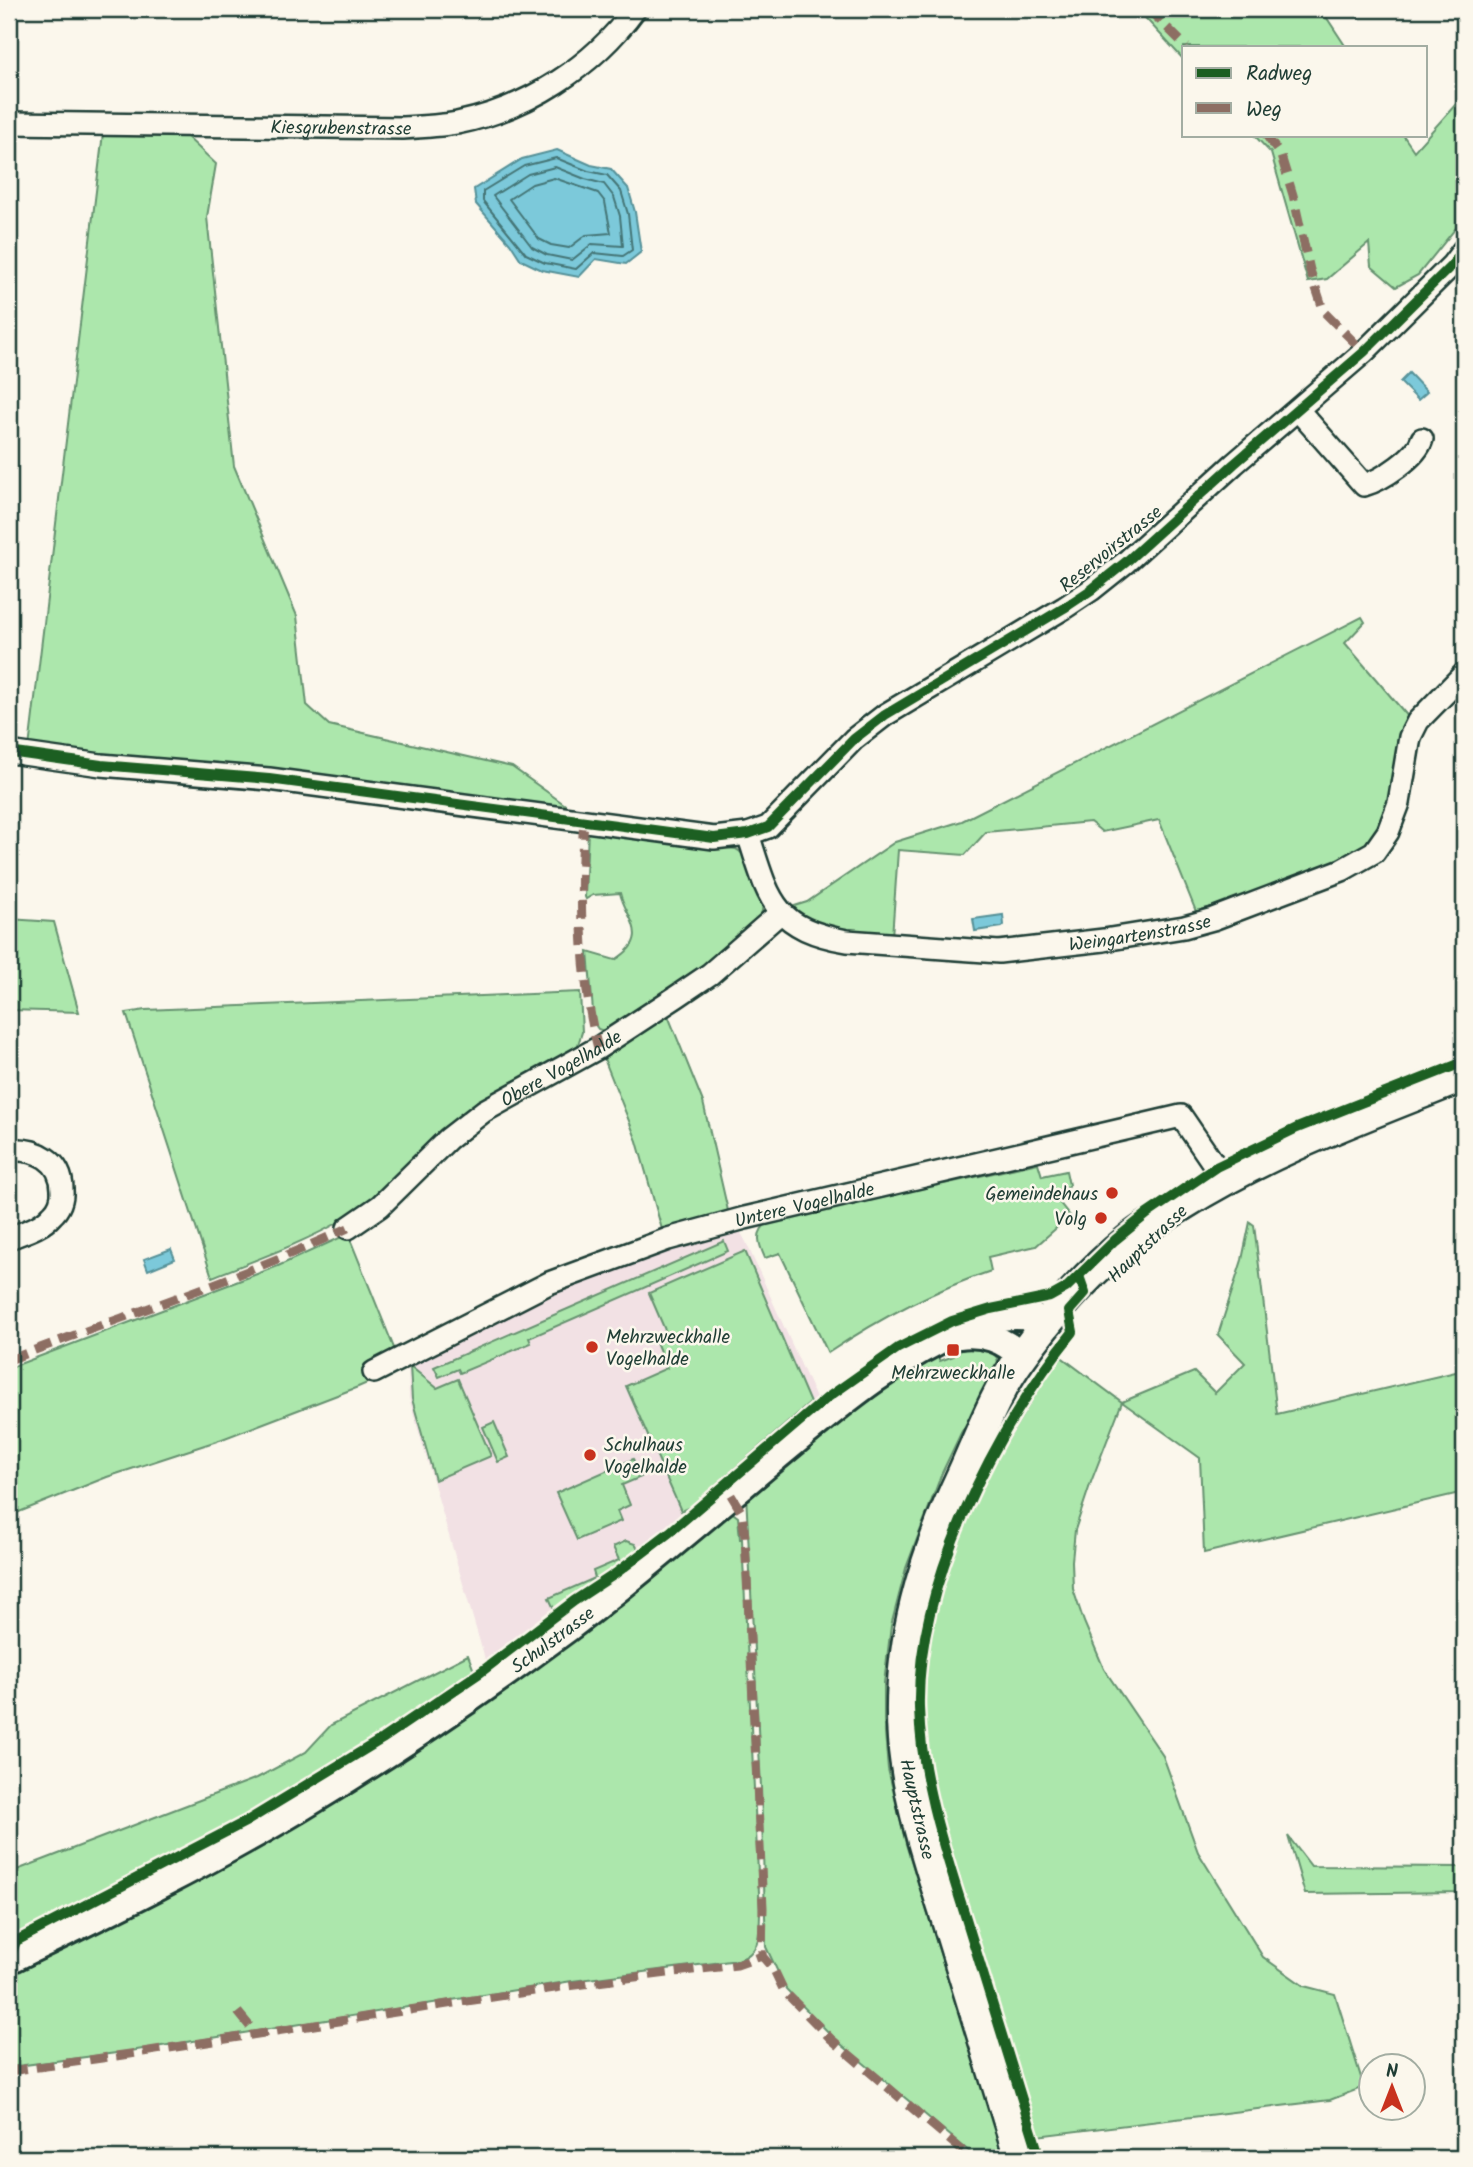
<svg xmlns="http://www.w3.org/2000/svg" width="1473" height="2167" viewBox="0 0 1473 2167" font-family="Kalam,sans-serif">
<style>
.built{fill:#f2e1e4}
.green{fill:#ace7ac;stroke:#669270;stroke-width:2}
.water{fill:#7bc9da;stroke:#569198;stroke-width:2}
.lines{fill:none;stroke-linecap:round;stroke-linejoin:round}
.shore{stroke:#447576;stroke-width:2}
.minor-casing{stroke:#1f3d34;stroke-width:26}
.tertiary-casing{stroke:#1f3d34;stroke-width:32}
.secondary-casing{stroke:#1f3d34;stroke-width:35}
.minor{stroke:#fbf7ec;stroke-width:21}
.tertiary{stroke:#fbf7ec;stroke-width:26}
.secondary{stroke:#fbf7ec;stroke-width:30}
.quiet{stroke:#8d6e63;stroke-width:9;stroke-dasharray:18 9;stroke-linecap:butt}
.cycleway-casing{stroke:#fbf7ec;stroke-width:15}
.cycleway{stroke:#1b5e20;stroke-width:10}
.poi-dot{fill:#c8321e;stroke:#fbf7ec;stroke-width:2.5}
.labels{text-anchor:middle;stroke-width:5;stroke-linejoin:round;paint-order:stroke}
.street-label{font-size:19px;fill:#1f3d34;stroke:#fbf7ec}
.poi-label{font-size:19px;fill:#1f3d34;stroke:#fbf7ec;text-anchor:end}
</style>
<rect width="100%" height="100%" fill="#fbf7ec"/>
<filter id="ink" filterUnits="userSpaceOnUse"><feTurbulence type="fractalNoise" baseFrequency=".0143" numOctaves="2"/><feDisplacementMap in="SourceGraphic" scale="14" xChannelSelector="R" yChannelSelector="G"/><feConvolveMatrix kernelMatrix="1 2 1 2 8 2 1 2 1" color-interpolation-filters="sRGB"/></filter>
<g filter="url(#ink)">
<path class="built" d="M735 1229 741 1233 746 1242 816 1398 815 1403 639 1552 486 1663 409 1398 408 1366 588 1274Z"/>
<g class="green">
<path d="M1137 9H1321L1346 47H1184V60Z"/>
<path d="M1464 95V218L1418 275 1396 287 1371 266 1369 243 1327 279 1308 282 1271 153 1254 135H1403L1414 151Z"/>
<path d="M103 133 184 134 216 164 207 217 234 466 297 616 307 705 329 725 512 767 571 809 29 748Z"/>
<path d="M1362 617 1365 622 1345 643 1410 719C1406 727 1401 735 1399 744 1384 792 1400 818 1353 855L1197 914 1159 820 1102 832 1090 822 986 832 965 855 898 850 892 937 821 927 788 908 807 902 895 842 962 821Z"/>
<path d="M588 831 736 849C749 856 751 868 755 880 759 890 764 900 762 911 756 941 636 1013 607 1032L598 1029 594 1023 588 952 615 960C653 937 626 919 620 893L593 895 586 899 585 897Z"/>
<path d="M9 919 54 922 79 1012 9 1010Z"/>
<path d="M580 992 582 1032 577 1048C535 1072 487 1091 450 1124 415 1154 388 1193 348 1217 306 1242 258 1259 212 1277L126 1013 145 1010Z"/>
<path d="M667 1013 703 1102 729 1215 663 1233 637 1141 601 1051Z"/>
<path d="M1038 1163 1042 1176 1066 1171 1069 1185 1055 1197 1070 1216 1036 1246 988 1257 991 1271C931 1291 880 1318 828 1353L780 1253 765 1258C759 1245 754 1232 768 1223L894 1195 893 1190 931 1182 936 1185 944 1184Z"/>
<path d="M1250 1222 1254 1225 1277 1414 1464 1370V1492L1204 1553 1200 1458 1122 1402 1091 1482 1075 1530 1072 1561 1073 1589 1084 1622 1104 1669 1163 1756 1198 1852 1263 1957 1304 1986 1335 1994 1364 2087 1330 2100 1037 2136C1017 2070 996 2004 975 1938 948 1851 917 1763 924 1670 933 1554 999 1451 1060 1356L1122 1402 1194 1372 1215 1393 1245 1363 1218 1335 1242 1260Z"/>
<path d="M348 1234 396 1353 372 1381 358 1387 217 1441 107 1477 9 1516V1368L278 1266Z"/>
<path d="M724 1241 728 1251 529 1338 531 1343 460 1373 458 1369 439 1377 434 1367Z"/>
<path d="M745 1251 810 1403 690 1507 681 1511 626 1386 667 1368 656 1342 668 1337 649 1293Z"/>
<path d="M974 1346 991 1350 997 1358 999 1367 961 1433 942 1473 906 1568 891 1626 884 1683V1720L888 1769 906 1844 1004 2158H977L836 2040 786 1989 766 1947 761 1787 747 1513 746 1495C807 1444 864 1388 937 1356L940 1361 954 1356 953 1353Z"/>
<path d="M410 1366 437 1388 458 1379 491 1456 435 1480 412 1399Z"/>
<path d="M494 1422 509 1457 498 1462 483 1427Z"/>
<path d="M633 1459 641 1477 622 1485 630 1505 617 1511 621 1521 577 1540 556 1493Z"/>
<path d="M730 1511 738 1517 740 1539H742L760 1914C759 1936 761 1952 738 1960L572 1981 124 2052 9 2067V1976L153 1901Z"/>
<path d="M626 1541 635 1544 639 1551 555 1611 549 1598 595 1578 593 1571 619 1560 613 1547Z"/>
<path d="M468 1655 474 1671 429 1704 294 1789 169 1859 9 1940V1873L257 1778 306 1752 331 1725Z"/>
<path d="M1288 1836 1311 1866 1464 1867V1892L1305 1894Z"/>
</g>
<g class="water">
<path d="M557 150 591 165 611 169 628 188 635 212 641 252 626 264 596 259 579 277 542 270 521 260 510 243 476 204 474 189 522 159Z"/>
<path d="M1409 373 1427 392 1418 400 1400 382Z"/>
<path d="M1003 915 1004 925 1002 927 975 931 973 919Z"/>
<path d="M171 1249 175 1259 148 1270 144 1259Z"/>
</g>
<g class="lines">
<g class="shore">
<path d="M556 158 588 171 607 175 621 191 628 214 632 250 623 256 594 253 576 269 545 263 526 254 483 201V191L524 166Z"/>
<path d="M555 167 585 179 604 184 614 197 620 216 623 246 592 244 572 260 547 255 532 247 493 196 528 174Z"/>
<path d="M554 178 598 193 605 202 611 233 586 235 569 248 551 245 539 239 509 199 532 184Z"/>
</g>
<g class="minor-casing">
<g id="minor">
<path id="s1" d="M9 123 403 128C421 127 439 126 457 123 527 109 593 67 635 9"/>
<path d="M1298 410 1364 485C1382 480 1417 457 1422 439"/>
<path d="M9 752 101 765 269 779 714 838 748 834 768 827 854 739 885 715 1064 608 1091 590 1126 562 1234 464 1364 352 1452 265 1464 249"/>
<path id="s2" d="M748 834C769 900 773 928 847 941L999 952 1104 940 1184 927 1213 919 1342 870 1374 852 1388 832 1399 803 1410 737 1418 721 1464 674"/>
<path d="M9 1150C36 1148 62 1160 62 1190 63 1199 59 1209 52 1215 41 1228 24 1232 9 1238"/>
<path id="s3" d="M348 1228 380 1206 448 1139 484 1111 598 1048 676 997 710 974 780 913"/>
<path id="s4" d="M374 1372 549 1283 668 1239 745 1218 1181 1116 1224 1179"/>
</g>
</g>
<g class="tertiary-casing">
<g id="tertiary">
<path d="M959 1335C984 1332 1003 1339 1021 1356"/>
<path id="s5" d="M9 1960C108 1912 206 1864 300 1808 393 1752 482 1692 568 1628 639 1574 707 1515 775 1458 839 1405 890 1360 969 1326 990 1317 1026 1310 1047 1324"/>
</g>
</g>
<g class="secondary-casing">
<path id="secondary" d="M1020 2158C996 2079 972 2000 947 1920 929 1862 908 1801 903 1739 896 1646 924 1556 963 1473 981 1433 996 1391 1022 1356 1052 1314 1090 1271 1130 1239 1146 1226 1164 1216 1182 1205 1271 1149 1368 1115 1464 1076"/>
</g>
<use href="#minor" class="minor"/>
<use href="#tertiary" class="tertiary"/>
<use href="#secondary" class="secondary"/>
<g class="quiet">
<path d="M1148 9 1187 47"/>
<path d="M1266 135 1281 156 1293 195 1310 270 1324 312 1364 352"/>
<path d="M584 820C579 887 580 984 598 1048"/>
<path d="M9 1360C122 1316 237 1280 348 1228"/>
<path d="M731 1495 742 1513 745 1536 763 1908 762 1956"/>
<path d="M238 2012 256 2034"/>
<path d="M9 2071C252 2039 493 1991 737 1965L762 1956 774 1970 784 1991 831 2039 971 2158"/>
</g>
<g class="cycleway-casing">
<g id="cycleway">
<path d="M9 752 101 765 269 779 714 838 748 834 768 827 854 739 885 715 1064 608 1091 590 1126 562 1234 464 1364 352 1452 265 1464 249"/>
<path d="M9 1960 16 1941 247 1821 382 1739 481 1672 574 1601 615 1574 670 1532 827 1398 898 1348 952 1321 991 1309 1050 1297 1066 1288 1115 1240 1147 1214 1216 1167 1297 1128 1464 1062"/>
<path d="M1040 2158C1016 2080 992 2003 968 1925 946 1854 921 1783 919 1708 916 1583 996 1427 1073 1332L1069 1311 1085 1293 1079 1276"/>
</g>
</g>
<use href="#cycleway" class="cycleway"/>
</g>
</g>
<g class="poi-dot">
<circle cx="1112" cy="1193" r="7"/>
<circle cx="1101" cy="1218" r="7"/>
<circle cx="592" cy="1347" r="7"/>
<rect x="946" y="1343" width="14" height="14" rx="3.5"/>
<circle cx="590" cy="1455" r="7"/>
</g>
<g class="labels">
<g class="street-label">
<text dy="7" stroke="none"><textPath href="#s1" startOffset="332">Kiesgrubenstrasse</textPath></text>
<text transform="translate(1110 548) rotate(-39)" y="7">Reservoirstrasse</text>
<text dy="7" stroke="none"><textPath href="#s2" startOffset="453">Weingartenstrasse</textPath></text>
<text dy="7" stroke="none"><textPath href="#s3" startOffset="268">Obere Vogelhalde</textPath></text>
<text dy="7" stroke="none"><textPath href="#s4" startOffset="464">Untere Vogelhalde</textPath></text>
<text transform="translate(1147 1243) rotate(-44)" y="7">Hauptstrasse</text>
<text dy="7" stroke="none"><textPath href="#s5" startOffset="632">Schulstrasse</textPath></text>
<text transform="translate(918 1809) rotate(77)" y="7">Hauptstrasse</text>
</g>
<g class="poi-label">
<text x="1098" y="1200">Gemeindehaus</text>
<text x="1087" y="1225">Volg</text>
<text x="606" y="1343" text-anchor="start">Mehrzweckhalle<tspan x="606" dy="22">Vogelhalde</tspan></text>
<text x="953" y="1379" text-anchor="middle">Mehrzweckhalle</text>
<text x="604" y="1451" text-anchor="start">Schulhaus<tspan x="604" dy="22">Vogelhalde</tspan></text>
</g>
</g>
<rect width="1473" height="2167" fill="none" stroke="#fbf7ec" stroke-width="35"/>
<rect x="18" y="18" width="1438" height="2132" fill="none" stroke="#1f3d34" stroke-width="2.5" filter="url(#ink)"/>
<rect x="1182" y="46" width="245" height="91" fill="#fbf7ec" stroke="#a3ada2" stroke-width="2"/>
<rect x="1196" y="68" width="35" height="10" fill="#1b5e20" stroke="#a3ada2" stroke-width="2"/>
<text x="1246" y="80" font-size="21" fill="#1f3d34">Radweg</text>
<rect x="1196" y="103" width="35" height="10" fill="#8d6e63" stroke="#a3ada2" stroke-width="2"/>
<text x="1246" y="116" font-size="21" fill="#1f3d34">Weg</text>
<g transform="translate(1392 2087)"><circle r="33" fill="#fbf7ec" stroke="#a3ada2" stroke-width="2"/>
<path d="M0-5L12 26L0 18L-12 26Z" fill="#c8321e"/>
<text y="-10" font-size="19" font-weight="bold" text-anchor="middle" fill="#1f3d34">N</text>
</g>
</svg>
